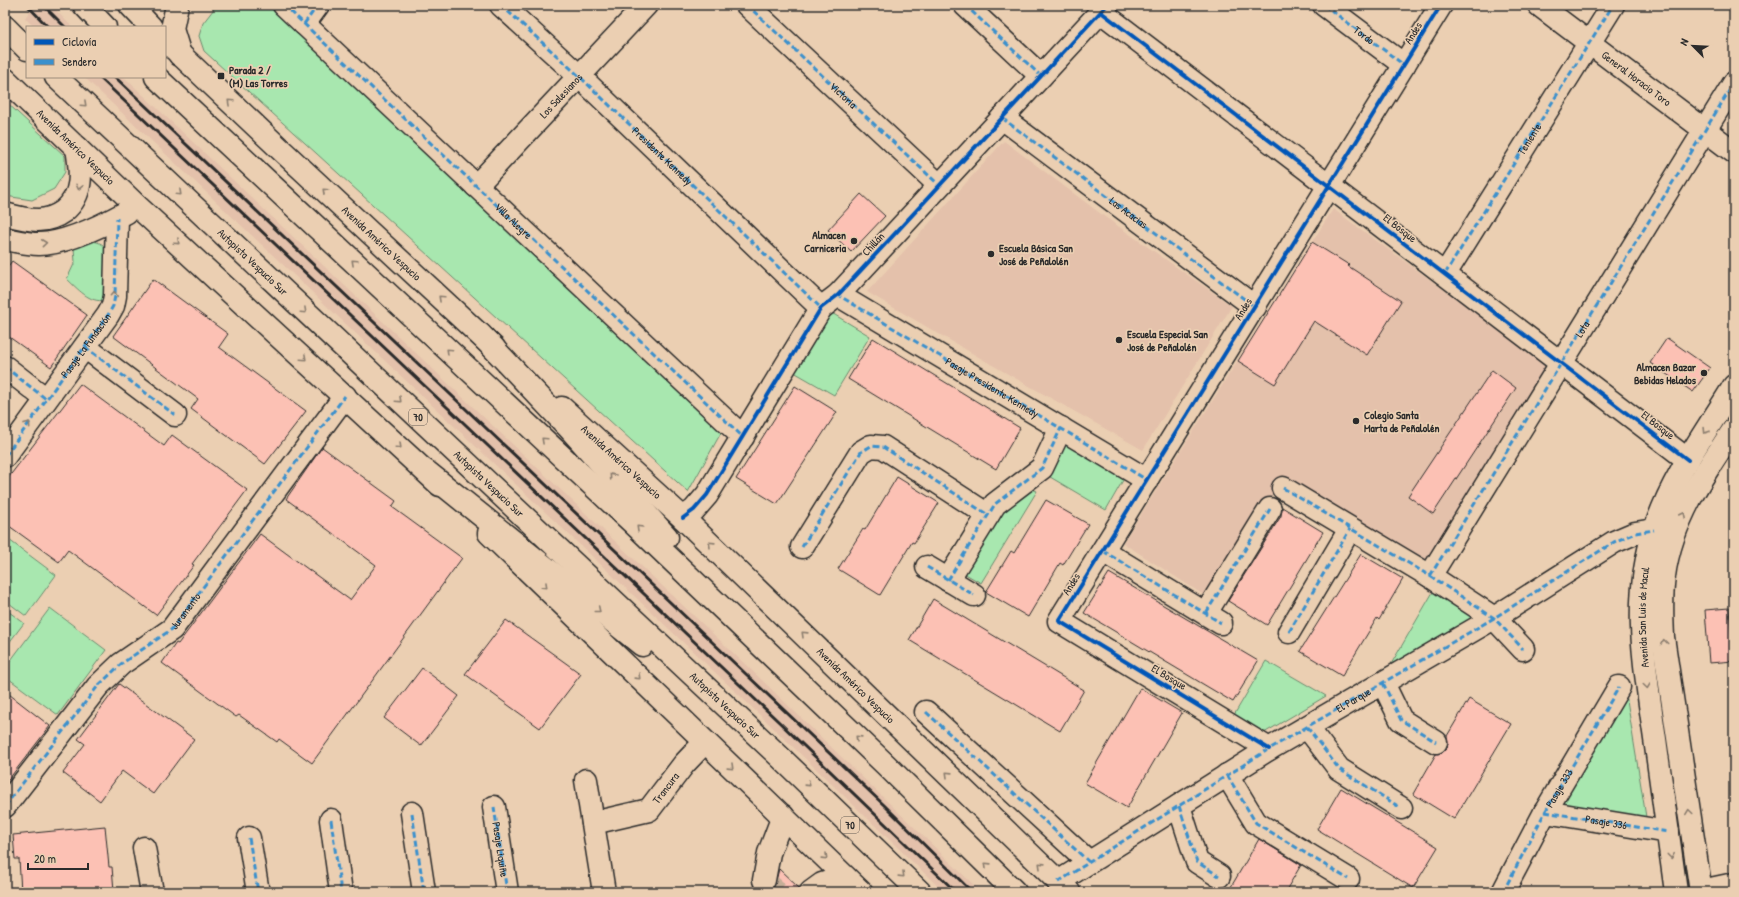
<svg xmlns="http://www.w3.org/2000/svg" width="1739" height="897" viewBox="0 0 1739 897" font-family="'Patrick Hand',sans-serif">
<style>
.built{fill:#e4c1ab}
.green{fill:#a8e7af;stroke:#6a896d}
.building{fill:#fcc1b4;stroke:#2b2b2b}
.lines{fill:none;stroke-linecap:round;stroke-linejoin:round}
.minor-tunnel{stroke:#c5ae97;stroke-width:22;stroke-dasharray:22 11;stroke-linecap:butt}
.minor-casing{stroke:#2b2b2b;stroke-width:25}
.major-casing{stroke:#2b2b2b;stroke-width:25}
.highway-casing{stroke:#2b2b2b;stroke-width:25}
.minor{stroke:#ebcfb2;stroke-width:22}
.major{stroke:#ebcfb2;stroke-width:22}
.highway{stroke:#ebcfb2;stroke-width:22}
.rail{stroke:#2b2b2b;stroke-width:3}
.quiet{stroke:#3b90cd;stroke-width:3;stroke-dasharray:6 3;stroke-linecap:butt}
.cycleway-casing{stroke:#ebcfb2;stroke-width:6}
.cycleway{stroke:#0057b8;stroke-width:4}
.oneway{stroke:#8b7d6e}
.poi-dot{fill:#2b2b2b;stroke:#ebcfb2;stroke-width:1.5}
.labels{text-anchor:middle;stroke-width:3.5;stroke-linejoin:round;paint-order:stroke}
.shield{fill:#ebcfb2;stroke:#655c54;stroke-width:1}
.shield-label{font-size:10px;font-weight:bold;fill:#2b2b2b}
.street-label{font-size:11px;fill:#2b2b2b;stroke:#ebcfb2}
.poi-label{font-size:11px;font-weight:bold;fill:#2b2b2b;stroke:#ebcfb2;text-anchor:start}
</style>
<rect width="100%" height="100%" fill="#ebcfb2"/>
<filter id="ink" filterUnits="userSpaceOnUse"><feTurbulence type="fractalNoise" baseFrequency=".025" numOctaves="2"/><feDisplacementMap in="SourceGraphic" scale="8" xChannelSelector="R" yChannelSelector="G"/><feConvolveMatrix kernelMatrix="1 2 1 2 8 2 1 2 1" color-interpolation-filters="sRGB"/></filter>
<g filter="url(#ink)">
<g class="built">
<path d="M34 5H51L72 27H34L25 18Z"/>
<path d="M84 77H124L765 683 981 892H944L738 694Z"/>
<path d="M1004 141 1105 217 1232 306 1143 450 1006 373 867 292Z"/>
<path d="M1333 209 1547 365 1426 570 1283 478 1207 597 1123 543Z"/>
</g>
<g class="green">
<path d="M217 5H269L722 431 688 492 204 51 199 36 203 23Z"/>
<path d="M5 101 65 156V172L54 189 32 200 5 196Z"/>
<path d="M89 241C97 241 102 243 107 249L105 300C90 304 77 288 67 279L75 262 74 248Z"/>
<path d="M830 312 870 336 834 395 794 372Z"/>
<path d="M1065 439 1126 475 1106 510 1045 474Z"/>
<path d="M1029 487 1037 491 981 583 962 572 1000 508Z"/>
<path d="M5 537 56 575 26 616 5 600Z"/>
<path d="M1433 592 1479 619 1387 671Z"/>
<path d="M50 608 106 650 58 715 5 676V668Z"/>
<path d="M5 609 24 623 5 648Z"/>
<path d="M1266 661 1326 696 1264 733 1234 715Z"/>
<path d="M1626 694 1646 817 1558 808Z"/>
</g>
<g class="building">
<path d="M861 194 885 216 851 252 828 230Z"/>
<path d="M1312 242 1349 265 1348 266 1401 301 1367 355 1314 321 1275 384 1238 361Z"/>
<path d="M12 261 87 315 51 367 5 334V270Z"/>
<path d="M153 279 228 334 219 347 306 411 265 464 191 409 198 399 113 336Z"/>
<path d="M873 338 1020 428 996 469 848 379Z"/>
<path d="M1667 338 1710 368 1693 392 1650 363Z"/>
<path d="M1492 370 1516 388 1433 514 1408 496Z"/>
<path d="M80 384 164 446 172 435 247 490 192 564 194 565 179 585 156 615 68 550 59 562 5 523V482Z"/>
<path d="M795 386 837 412 777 504 736 479Z"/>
<path d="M322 447 396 501 392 507 462 558 312 763 279 739 277 742 239 715 236 717 162 663 176 643 178 644 260 534 350 600 376 565 286 499Z"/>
<path d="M897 477 939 503 914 543 912 542 880 595 838 569 863 529 865 530Z"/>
<path d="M1046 500 1088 524 1063 565 1060 563 1028 617 986 592 1011 551 1014 553Z"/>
<path d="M1282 507 1323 532 1267 625 1228 601 1281 516Z"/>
<path d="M1361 554 1403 579 1379 620 1377 618 1342 676 1300 651Z"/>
<path d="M1109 573 1258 661 1233 702 1084 613Z"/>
<path d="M933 599 1084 690 1060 731 909 640Z"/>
<path d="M1729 608 1734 661 1709 663 1705 610Z"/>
<path d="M506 620 581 674 540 728 465 674Z"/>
<path d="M422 668 459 696 421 746 384 718Z"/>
<path d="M119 684 194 739 153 794 122 771 100 801 63 773 85 744 78 739Z"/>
<path d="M1140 688 1182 713 1127 808 1085 783Z"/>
<path d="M5 691 50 726 5 784Z"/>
<path d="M1469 699 1511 724 1454 819 1413 794 1436 754 1442 753 1447 748 1448 742 1447 736Z"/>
<path d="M1341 788 1438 847 1413 888 1317 829Z"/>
<path d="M105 826 109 867H112L114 891 21 892 19 859H15L13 835Z"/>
<path d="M1259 839 1301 865 1285 892H1228Z"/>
<path d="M779 869 799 888V892H766L774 888Z"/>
</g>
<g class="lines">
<path class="minor-tunnel" d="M764 880 778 892"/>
<g class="minor-casing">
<g id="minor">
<path d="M177 5 172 29 180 55"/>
<path id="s1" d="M284 5 743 437"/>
<path id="s2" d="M501 5 579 76 821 308"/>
<path id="s3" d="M747 5 939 185"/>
<path d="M965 5 1041 76"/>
<path d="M1324 5 1404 65"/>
<path id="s4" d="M1539 5 1734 152"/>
<path d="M1101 12 1688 460"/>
<path d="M304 24 318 5"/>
<path id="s5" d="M1002 118 1255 307"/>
<path id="s6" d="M476 186 646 5"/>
<path d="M5 239C16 241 28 244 39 244 65 244 105 224 127 212"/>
<path d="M1445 274 1613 5"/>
<path d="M838 295 1147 480"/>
<path d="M85 347 175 415"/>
<path d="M5 367 46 399"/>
<path id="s7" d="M5 456 108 315 113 306 115 296 117 218"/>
<path d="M1283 488 1430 576 1494 618 1523 649"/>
<path d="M683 518 694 510 707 495 821 308 838 295 1107 5"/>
<path d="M802 547 861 452 871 446 883 447 988 515"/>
<path d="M1103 551 1221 623"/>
<path d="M927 567 974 595"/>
<path id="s8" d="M1430 576 1734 83"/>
<path d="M948 580 995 504 1042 468 1061 428"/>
<path d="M1206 613 1270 509"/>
<path d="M1289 632 1350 529"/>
<path d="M1383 683 1401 720 1436 742"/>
<path d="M926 712 1089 862"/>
<path d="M1307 727 1339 769 1401 808"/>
<path d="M1269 749 1059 621 1441 5"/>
<path d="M1227 775 1256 823 1348 879"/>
<path d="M586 780 604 892"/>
<path d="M5 806 98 686 121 664 172 629 345 396"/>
<path d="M1179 806 1197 862 1219 876"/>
<path id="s9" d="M494 807 507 892"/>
<path id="s10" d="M1545 812 1668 832"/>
<path d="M412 813 424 892"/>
<path d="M331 820 341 892"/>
<path id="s11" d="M593 823 649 810 684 764 705 742"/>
<path d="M249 838 258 892"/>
<path d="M144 848 152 892"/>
<path d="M764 880 769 853 783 816"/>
<path id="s12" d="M1058 882 1269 749 1494 618 1614 542 1635 533 1654 530"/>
<path d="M1701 891 1734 884"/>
<path d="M811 892 822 884 845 877"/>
<path d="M1503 892 1545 812 1619 687"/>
<path id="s13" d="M1676 892C1669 841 1662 790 1655 739 1645 669 1631 598 1655 529 1672 477 1706 432 1734 386"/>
<path d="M1701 892 1663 637C1662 617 1661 596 1664 576 1671 521 1704 473 1734 429"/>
</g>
</g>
<g class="major-casing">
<g id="major">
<path d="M130 5 151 27"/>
<path id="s14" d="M165 40 278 147 494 348"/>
<path id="s15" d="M5 79 137 206 440 485"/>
<path d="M5 214C16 217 27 220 38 220 47 220 57 216 64 211 84 194 81 172 77 148"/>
<path id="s16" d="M562 408 683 518 1069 892"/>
<path d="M489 533 861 892"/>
</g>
</g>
<g class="highway-casing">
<g id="highway">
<path d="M84 5 105 27"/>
<path d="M5 27 27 49"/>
<path id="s17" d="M56 77 780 757 920 892"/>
<path d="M156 77 633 523 886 765 1015 892"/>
<path d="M480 334 568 427 667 537"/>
<path d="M426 471 642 645"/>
</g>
</g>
<use href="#minor" class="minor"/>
<use href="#major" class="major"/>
<use href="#highway" class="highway"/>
<g class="rail">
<path d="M27 5 48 27"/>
<path d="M43 5 65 27"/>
<path d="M99 77 778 721 956 892"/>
<path d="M115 77 747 675 884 805 972 892"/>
</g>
<g class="quiet">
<path d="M284 5 743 437"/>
<path d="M501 5 579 76 821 308"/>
<path d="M747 5 939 185"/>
<path d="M965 5 1041 76"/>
<path id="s18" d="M1324 5 1404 65"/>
<path d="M304 24 318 5"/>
<path d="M1002 118 1255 307"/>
<path id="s19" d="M1445 274 1613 5"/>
<path id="s20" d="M836 296 838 295 1147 480"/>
<path d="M85 347 175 415"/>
<path d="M5 367 46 399"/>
<path d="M5 456 108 315 113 306 115 296 117 218"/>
<path d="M1283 488 1430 576 1494 618 1523 649"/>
<path d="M802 547 861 452 871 446 883 447 988 515"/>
<path d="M1103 551 1221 623"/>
<path d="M927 567 974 595"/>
<path d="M1430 576 1734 83"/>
<path d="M948 580 995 504 1042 468 1061 428"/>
<path d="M1206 613 1270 509"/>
<path d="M1289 632 1350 529"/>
<path d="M1383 683 1401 720 1436 742"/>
<path d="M926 712 1089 862"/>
<path d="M1307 727 1339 769 1401 808"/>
<path d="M1227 775 1256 823 1348 879"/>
<path id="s21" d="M5 806 98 686 121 664 172 629 345 396"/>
<path d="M1179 806 1197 862 1219 876"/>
<path d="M494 807 507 892"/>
<path d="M1545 812 1668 832"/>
<path d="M412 813 424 892"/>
<path d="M331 820 341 892"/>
<path d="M249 838 258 892"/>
<path d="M1058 882 1269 749 1494 618 1614 542 1635 533 1654 530"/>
<path id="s22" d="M1503 892 1545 812 1619 687"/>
</g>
<g class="cycleway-casing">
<g id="cycleway">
<path d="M1101 12 1688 460"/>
<path d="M683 518 694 510 707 495 821 308 838 295 1107 5"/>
<path d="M1269 749 1059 621 1441 5"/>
</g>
</g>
<use href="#cycleway" class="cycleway"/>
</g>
<defs><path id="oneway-chevron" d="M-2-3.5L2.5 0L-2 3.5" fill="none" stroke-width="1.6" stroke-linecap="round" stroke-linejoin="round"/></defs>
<g class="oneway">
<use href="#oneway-chevron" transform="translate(230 102) rotate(-137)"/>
<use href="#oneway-chevron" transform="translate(84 104) rotate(43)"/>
<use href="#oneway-chevron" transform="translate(79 187) rotate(103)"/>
<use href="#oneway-chevron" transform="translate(325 191) rotate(-137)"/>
<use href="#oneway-chevron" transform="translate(179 193) rotate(43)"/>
<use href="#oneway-chevron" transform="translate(177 242) rotate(42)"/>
<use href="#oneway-chevron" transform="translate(44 243) rotate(-6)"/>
<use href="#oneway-chevron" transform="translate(354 262) rotate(-137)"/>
<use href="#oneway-chevron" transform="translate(114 294) rotate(-85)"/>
<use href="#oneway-chevron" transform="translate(441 298) rotate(-137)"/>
<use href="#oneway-chevron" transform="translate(304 311) rotate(43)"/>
<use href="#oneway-chevron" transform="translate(449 351) rotate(-137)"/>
<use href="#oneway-chevron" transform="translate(304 358) rotate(43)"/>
<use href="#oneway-chevron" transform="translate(399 400) rotate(43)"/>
<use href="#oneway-chevron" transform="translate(28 424) rotate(-54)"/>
<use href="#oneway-chevron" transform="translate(1706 431) rotate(122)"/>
<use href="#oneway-chevron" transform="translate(544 440) rotate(-137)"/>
<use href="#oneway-chevron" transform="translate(399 446) rotate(43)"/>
<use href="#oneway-chevron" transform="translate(612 476) rotate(-132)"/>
<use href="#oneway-chevron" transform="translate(1683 515) rotate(-64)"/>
<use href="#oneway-chevron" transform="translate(639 528) rotate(-136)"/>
<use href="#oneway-chevron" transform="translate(711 544) rotate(-136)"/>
<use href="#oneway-chevron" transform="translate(545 586) rotate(44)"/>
<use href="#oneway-chevron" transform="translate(598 610) rotate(39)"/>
<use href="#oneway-chevron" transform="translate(804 634) rotate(-136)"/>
<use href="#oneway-chevron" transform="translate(1664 642) rotate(-98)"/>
<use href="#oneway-chevron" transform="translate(638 677) rotate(44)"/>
<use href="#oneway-chevron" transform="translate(1647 686) rotate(82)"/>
<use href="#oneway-chevron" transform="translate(858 738) rotate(-136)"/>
<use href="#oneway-chevron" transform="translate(731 767) rotate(44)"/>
<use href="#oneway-chevron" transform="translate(948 774) rotate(-136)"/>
<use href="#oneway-chevron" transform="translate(808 784) rotate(44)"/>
<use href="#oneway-chevron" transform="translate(1689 812) rotate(-98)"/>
<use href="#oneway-chevron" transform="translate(1671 856) rotate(83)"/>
<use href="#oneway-chevron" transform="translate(825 857) rotate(44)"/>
<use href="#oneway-chevron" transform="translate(987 865) rotate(-136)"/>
<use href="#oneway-chevron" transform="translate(1041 865) rotate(-136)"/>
<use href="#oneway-chevron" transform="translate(902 875) rotate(44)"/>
</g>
</g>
<g class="poi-dot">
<rect x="217" y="72" width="8" height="8" rx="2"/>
<circle cx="854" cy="241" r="4"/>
<circle cx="991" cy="254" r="4"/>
<circle cx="1119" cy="340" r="4"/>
<circle cx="1704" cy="373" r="4"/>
<circle cx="1356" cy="421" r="4"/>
</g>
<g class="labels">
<g class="shield">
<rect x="409" y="409" width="18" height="16" rx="3"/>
<rect x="841" y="817" width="18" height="16" rx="3"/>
</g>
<g class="shield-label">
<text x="418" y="421">70</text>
<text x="850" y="829">70</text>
</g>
<g class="street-label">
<text transform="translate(1413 33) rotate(-58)" y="4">Andes</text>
<text dy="4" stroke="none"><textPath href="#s18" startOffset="50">Tordo</textPath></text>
<text dy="4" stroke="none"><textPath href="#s4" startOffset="122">General Horacio Toro</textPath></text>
<text dy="4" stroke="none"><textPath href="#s6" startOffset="124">Los Salesianos</textPath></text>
<text dy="4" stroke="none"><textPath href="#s3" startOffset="132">Victoria</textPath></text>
<text dy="4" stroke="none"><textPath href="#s19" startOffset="159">Teniente</textPath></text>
<text dy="4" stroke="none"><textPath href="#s15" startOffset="98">Avenida Américo Vespucio</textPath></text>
<text dy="4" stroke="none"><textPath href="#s2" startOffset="221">Presidente Kennedy</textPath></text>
<text dy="4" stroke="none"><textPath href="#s5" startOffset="158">Las Acacias</textPath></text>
<text dy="4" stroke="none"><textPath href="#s1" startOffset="315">Villa Alegre</textPath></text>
<text transform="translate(1400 228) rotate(38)" y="4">El Bosque</text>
<text dy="4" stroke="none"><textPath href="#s14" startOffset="297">Avenida Américo Vespucio</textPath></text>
<text transform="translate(873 244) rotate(-47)" y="4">Chillán</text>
<text dy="4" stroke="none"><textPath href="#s17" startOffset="270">Autopista Vespucio Sur</textPath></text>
<text transform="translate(1243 309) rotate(-58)" y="4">Andes</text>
<text dy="4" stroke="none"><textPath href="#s8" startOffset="290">Lota</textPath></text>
<text dy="4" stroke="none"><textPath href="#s7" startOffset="137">Pasaje La Fundación</textPath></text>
<text dy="4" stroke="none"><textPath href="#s20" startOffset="182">Pasaje Presidente Kennedy</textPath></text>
<text transform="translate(1658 425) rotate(38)" y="4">El Bosque</text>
<text dy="4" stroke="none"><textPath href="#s16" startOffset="80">Avenida Américo Vespucio</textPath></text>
<text dy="4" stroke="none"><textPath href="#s17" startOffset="594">Autopista Vespucio Sur</textPath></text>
<text transform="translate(1071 584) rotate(-58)" y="4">Andes</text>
<text dy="4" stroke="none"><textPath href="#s21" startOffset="268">Juramento</textPath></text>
<text dy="4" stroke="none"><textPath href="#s13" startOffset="277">Avenida San Luis de Macul</textPath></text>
<text transform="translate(1169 677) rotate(31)" y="4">El Bosque</text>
<text dy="4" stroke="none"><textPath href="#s16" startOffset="404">Avenida Américo Vespucio</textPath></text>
<text dy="4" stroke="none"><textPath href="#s12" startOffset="347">El Parque</textPath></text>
<text dy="4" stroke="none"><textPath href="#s17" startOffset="918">Autopista Vespucio Sur</textPath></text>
<text dy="4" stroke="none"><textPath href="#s11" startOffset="85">Trancura</textPath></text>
<text dy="4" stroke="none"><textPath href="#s22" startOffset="118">Pasaje 333</textPath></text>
<text dy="4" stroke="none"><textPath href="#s10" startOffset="62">Pasaje 336</textPath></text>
<text dy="4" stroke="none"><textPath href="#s9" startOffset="43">Pasaje Liquiñe</textPath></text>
</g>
<g class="poi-label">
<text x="229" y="74">Parada 2 /<tspan x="229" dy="13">(M) Las Torres</tspan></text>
<text x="846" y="239" text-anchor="end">Almacen<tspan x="846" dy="13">Carniceria</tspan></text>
<text x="999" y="252">Escuela Básica San<tspan x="999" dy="13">José de Peñalolén</tspan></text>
<text x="1127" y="338">Escuela Especial San<tspan x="1127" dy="13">José de Peñalolén</tspan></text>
<text x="1696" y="371" text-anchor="end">Almacen Bazar<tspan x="1696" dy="13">Bebidas Helados</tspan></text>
<text x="1364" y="419">Colegio Santa<tspan x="1364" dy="13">Marta de Peñalolén</tspan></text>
</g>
</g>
<rect width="1739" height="897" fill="none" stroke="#ebcfb2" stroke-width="20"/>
<rect x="10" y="10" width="1719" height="877" fill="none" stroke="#2b2b2b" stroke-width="1.5" filter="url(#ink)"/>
<rect x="26" y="26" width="140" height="52" fill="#ebcfb2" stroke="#9e8d7c"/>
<rect x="34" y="39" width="20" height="6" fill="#0057b8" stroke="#9e8d7c"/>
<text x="62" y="46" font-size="12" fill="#2b2b2b">Ciclovía</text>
<rect x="34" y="59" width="20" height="6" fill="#3b90cd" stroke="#9e8d7c"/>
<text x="62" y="66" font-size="12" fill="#2b2b2b">Sendero</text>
<g transform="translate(1693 46) rotate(294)" stroke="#ebcfb2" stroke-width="3" paint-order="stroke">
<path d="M0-3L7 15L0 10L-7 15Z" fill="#2b2b2b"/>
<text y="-6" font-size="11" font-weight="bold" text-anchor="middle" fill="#2b2b2b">N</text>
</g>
<path d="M28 863v6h60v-6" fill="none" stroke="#2b2b2b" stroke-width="2"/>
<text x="34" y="863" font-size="12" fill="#2b2b2b" stroke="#ebcfb2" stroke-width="3" paint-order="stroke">20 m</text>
</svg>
